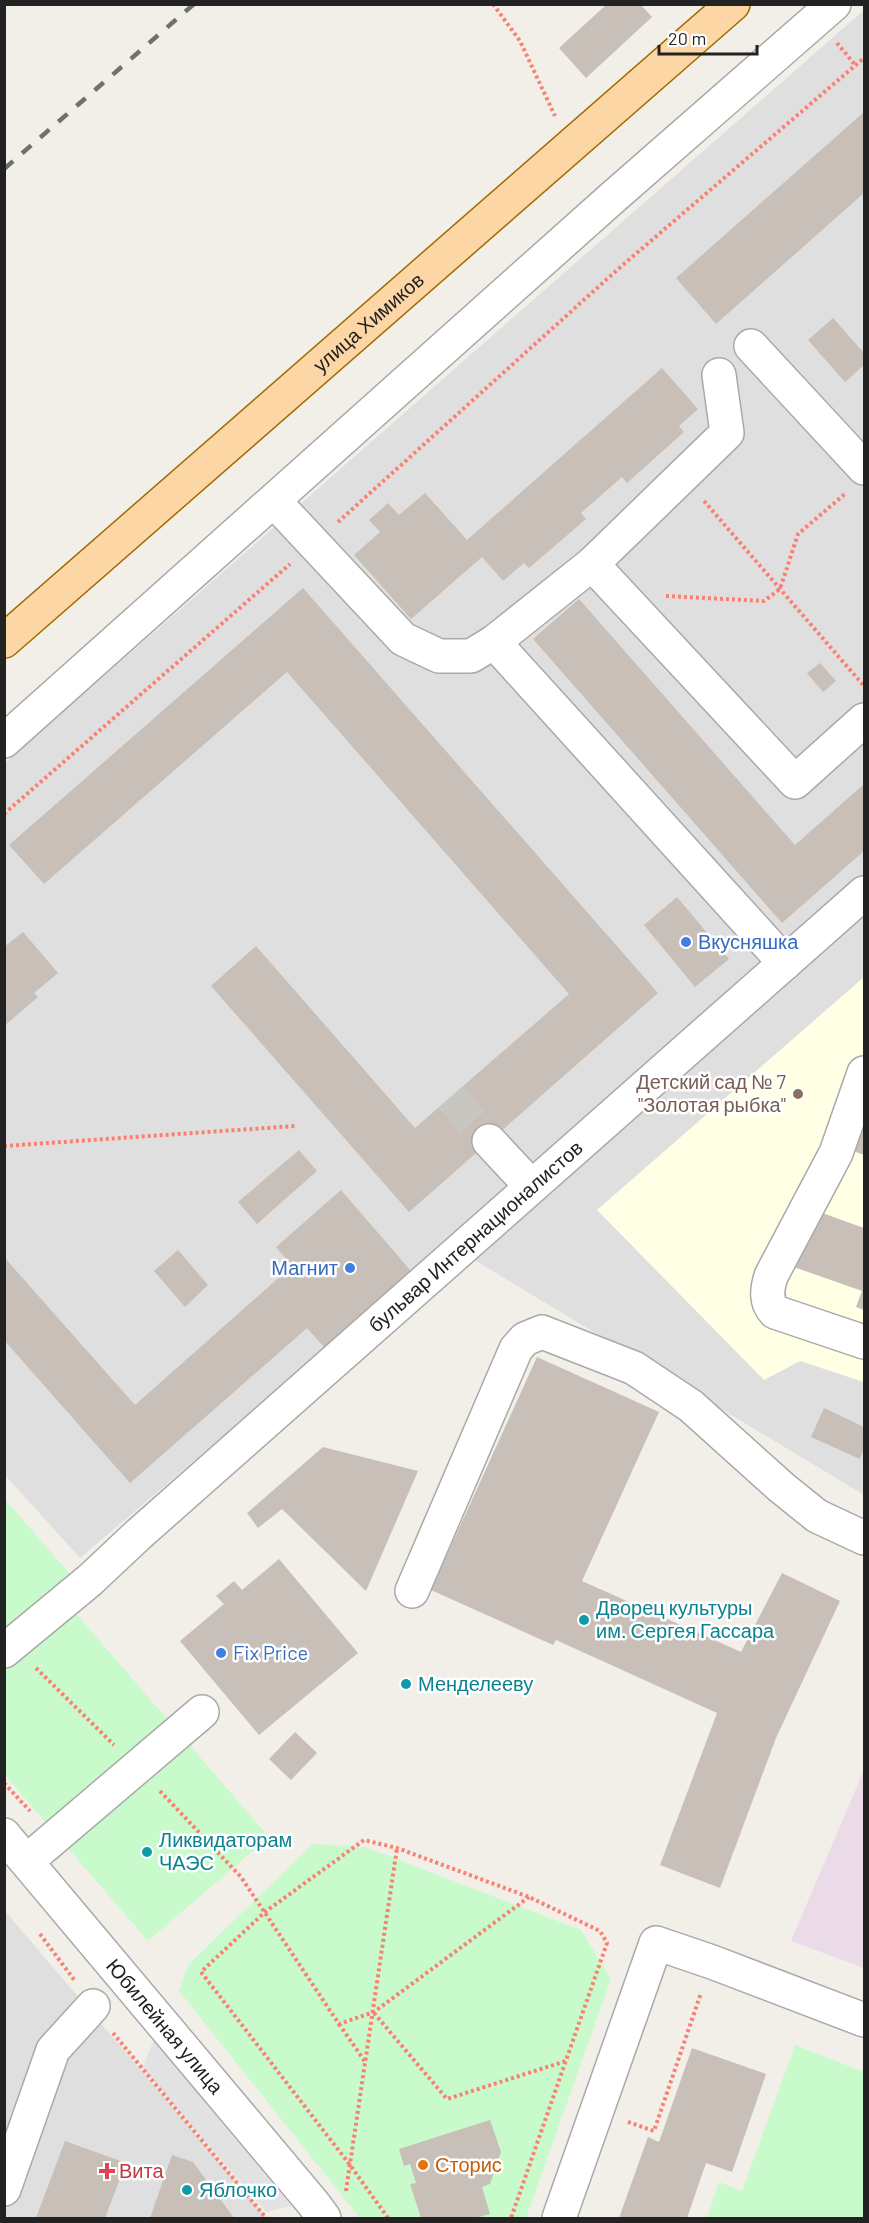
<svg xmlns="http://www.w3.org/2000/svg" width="869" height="2223" viewBox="0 0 869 2223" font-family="Barlow,sans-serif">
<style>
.residential{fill:#e0dfdf}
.industrial{fill:#ebdbe8}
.education{fill:#ffffe5}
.park{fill:#c8facc}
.parking{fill:#e2e2e2}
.building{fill:#c7bfb8}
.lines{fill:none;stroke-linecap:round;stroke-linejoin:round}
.minor-tunnel{stroke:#c8c6c1;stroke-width:33;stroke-dasharray:33 16;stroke-linecap:butt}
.minor-casing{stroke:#a9a9a9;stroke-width:36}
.major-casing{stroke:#a06b00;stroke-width:36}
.path{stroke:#fa8072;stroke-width:4;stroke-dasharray:3 3;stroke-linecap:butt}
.minor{stroke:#fff;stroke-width:33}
.major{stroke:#fcd6a4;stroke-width:33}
.rail{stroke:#707070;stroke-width:4.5;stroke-dasharray:12 12;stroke-linecap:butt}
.shop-dot{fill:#3f7fe0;stroke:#fff;stroke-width:2}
.education-dot{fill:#8d6e63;stroke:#fff;stroke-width:2}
.culture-dot{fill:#0f9aa8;stroke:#fff;stroke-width:2}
.food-dot{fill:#e8710a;stroke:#fff;stroke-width:2}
.health-dot{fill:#e0444e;stroke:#fff;stroke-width:2}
.labels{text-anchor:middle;stroke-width:5;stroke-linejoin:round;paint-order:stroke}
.street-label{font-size:20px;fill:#222;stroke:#fff}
.shop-label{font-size:20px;fill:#366cbe;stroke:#fff;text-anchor:start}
.education-label{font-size:20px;fill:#785e54;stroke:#fff;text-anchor:end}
.culture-label{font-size:20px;fill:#0d838f;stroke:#fff;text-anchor:start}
.food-label{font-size:20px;fill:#c56008;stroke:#fff;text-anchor:start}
.health-label{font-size:20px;fill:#be3a42;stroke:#fff;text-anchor:start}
</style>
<rect width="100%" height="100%" fill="#f2efe9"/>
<g class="residential">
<path d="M864 10V1495L448 1244 80 1558 5 1475V763Z"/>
<path d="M5 1911 267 2218H5Z"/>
</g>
<path class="industrial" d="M864 1770V1968L791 1941Z"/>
<path class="education" d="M864 977V1382L800 1361 764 1380 597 1210Z"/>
<g class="park">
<path d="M4 1498 76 1581 60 1595 269 1837 148 1941 5 1775Z"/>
<path d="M313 1844 365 1847 581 1930 611 1979 526 2218H360L179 1991 188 1965Z"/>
<path d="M795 2045 864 2072V2218H707L719 2182 742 2191Z"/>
</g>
<path class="parking" d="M154 2040 291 2206 266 2212 142 2068Z"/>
<g class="building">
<path d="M607 4H640L652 17 586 78 559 48Z"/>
<path d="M864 112V193L716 324 676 278Z"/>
<path d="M833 318 864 353V365L845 382 808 340Z"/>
<path d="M662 368 698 409 679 426 684 432 627 483 622 477 581 513 586 519 529 568 524 563 503 581 482 557 411 619 354 555 380 532 369 520 388 503 399 515 425 493 467 540Z"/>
<path d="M303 588 658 993 409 1212 211 986 256 946 415 1128 569 994 287 672 44 884 9 845Z"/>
<path d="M579 599 795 845 864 784V851L782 923 533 639Z"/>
<path d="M820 663 836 681 823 692 807 673Z"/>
<path d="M677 897 729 959 695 987 644 925Z"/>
<path d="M23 932 58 973 34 993 38 997 4 1026V947Z"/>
<path d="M864 1120V1155L848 1149Z"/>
<path d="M299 1150 317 1171 257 1224 238 1202Z"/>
<path d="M341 1190 411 1271 324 1347 307 1328 130 1483 4 1340V1257L135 1405 292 1266 276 1247Z"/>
<path d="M811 1209 864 1228V1310L856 1307 862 1291 791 1266Z"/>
<path d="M178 1250 208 1285 185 1307 154 1271Z"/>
<path d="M537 1357 659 1412 582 1581 741 1652 782 1573 840 1601 776 1738 720 1888 660 1865 717 1713 556 1640 553 1645 431 1590Z"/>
<path d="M824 1408 864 1427V1449L860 1459 811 1437Z"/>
<path d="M323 1447 418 1471 366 1591 282 1509 258 1528 247 1513Z"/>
<path d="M279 1559 358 1653 259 1735 180 1641 224 1604 216 1596 234 1581 242 1590Z"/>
<path d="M295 1732 317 1753 291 1780 269 1759Z"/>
<path d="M692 2048 766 2074 732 2172 706 2163 687 2218H619L648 2137 659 2142Z"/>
<path d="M490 2120 501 2152 490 2184 482 2187 490 2214 475 2218H421L410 2184 416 2183 410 2164 404 2166 399 2149Z"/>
<path d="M65 2141 126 2163 105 2218H36Z"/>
<path d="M172 2155 193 2162 234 2218H150Z"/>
</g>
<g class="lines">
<path class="minor-tunnel" d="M451 1097 489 1141"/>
<g class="minor-casing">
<g id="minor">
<path d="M751 346 864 468"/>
<path d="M274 501 403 639 439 656H471L494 642 592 564 795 782 864 720"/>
<path d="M592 564 727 433 719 375"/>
<path d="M494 642 785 963"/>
<path d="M4 741 611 199 834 4"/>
<path d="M864 1073 836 1153 771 1276C767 1289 765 1302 775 1312L864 1342"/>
<path d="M489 1141 531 1186"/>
<path d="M412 1591 516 1349 525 1339 542 1332 634 1368 691 1406 781 1487 817 1516 864 1538"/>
<path id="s1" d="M4 1651 90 1580 139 1534 864 893"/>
<path id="s2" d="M4 1835 313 2203 324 2218"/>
<path d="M27 1861 202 1712"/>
<path d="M4 2189 53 2050 93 2006"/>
<path d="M559 2218 656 1943 712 1962 864 2020"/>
</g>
</g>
<g class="major-casing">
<g id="major">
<path id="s3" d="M4 641 733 4"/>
</g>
</g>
<g class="path">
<path d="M493 4 520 41 555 116"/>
<path d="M837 43 856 66"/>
<path d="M704 501 864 686"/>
<path d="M338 522 617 270 864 58"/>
<path d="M666 596 764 601 780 589 798 534 846 493"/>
<path d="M4 814 290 564"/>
<path d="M4 1146 295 1126"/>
<path d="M36 1668 114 1745"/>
<path d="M4 1783 30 1811"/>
<path d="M160 1791 241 1877 339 2024 374 2012 529 1897"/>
<path d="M40 1934 75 1981"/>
<path d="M374 2013 447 2099 566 2061"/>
<path d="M339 2024 366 2063"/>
<path d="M113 2033 266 2218"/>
<path d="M628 2122 654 2131 701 1993"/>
<path d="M346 2191 397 1848"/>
<path d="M388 2218 350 2165 201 1972 265 1912 364 1840 397 1848 529 1897 600 1931 607 1943 511 2218"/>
</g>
<use href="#minor" class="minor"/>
<use href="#major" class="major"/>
<path class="rail" d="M4 169 194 4"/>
</g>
<g class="shop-dot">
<circle cx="686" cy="942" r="6"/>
<circle cx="350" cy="1268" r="6"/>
<circle cx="221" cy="1653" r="6"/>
</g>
<circle class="education-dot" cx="798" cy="1094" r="6"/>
<g class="culture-dot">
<circle cx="584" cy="1620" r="6"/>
<circle cx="406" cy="1684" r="6"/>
<circle cx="147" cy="1852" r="6"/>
<circle cx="187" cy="2190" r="6"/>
</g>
<circle class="food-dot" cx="423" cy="2165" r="6"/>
<path class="health-dot" d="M104 2162h6v6h6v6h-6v6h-6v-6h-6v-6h6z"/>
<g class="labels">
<g class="street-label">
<text dy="7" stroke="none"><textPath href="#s3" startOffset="484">улица Химиков</textPath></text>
<text dy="7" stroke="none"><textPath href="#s1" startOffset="628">бульвар Интернационалистов</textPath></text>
<text dy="7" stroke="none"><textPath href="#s2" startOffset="250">Юбилейная улица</textPath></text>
</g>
<g class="shop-label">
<text x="698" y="949">Вкусняшка</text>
<text x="338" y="1275" text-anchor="end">Магнит</text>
<text x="233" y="1660">Fix Price</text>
</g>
<g class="education-label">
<text x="786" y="1089">Детский сад № 7<tspan x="786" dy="23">"Золотая рыбка"</tspan></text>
</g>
<g class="culture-label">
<text x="596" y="1615">Дворец культуры<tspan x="596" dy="23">им. Сергея Гассара</tspan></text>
<text x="418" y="1691">Менделееву</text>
<text x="159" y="1847">Ликвидаторам<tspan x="159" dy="23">ЧАЭС</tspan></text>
<text x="199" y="2197">Яблочко</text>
</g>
<g class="food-label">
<text x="435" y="2172">Сторис</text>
</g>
<g class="health-label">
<text x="119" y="2178">Вита</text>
</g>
</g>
<rect width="869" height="2223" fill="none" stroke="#222222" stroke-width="12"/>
<path d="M659 45v9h98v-9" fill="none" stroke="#222222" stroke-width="3"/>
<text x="668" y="45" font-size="18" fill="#222222" stroke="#ffffff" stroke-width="4.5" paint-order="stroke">20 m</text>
</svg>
